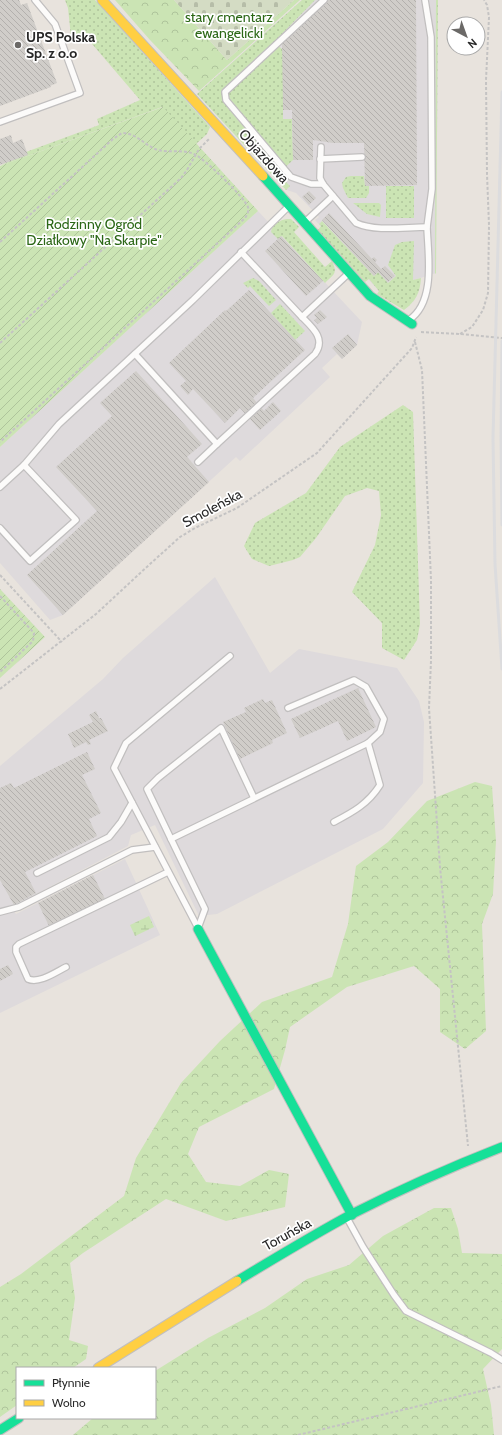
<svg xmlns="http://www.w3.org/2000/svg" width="502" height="1435" viewBox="0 0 502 1435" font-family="Cabin,sans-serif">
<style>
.industrial{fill:#dedadc}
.grass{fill:url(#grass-dots)}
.forest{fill:url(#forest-crowns)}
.wetland{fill:url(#wetland-marsh)}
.cemetery{fill:url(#cemetery-stones)}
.garden{fill:url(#garden-furrows)}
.building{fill:url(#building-back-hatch)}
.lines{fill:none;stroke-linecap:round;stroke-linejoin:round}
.lane-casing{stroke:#c1bfbf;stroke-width:8}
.fast-casing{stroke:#c1bfbf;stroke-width:11}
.slow-casing{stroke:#c1bfbf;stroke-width:11}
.path{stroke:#c4c3c3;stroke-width:2;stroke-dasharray:3 2;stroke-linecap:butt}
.lane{stroke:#fcfbfa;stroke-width:5.5}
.fast{stroke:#16e098;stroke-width:9}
.slow{stroke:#ffcf43;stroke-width:9}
.rail{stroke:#dcdcde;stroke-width:3}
.poi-dot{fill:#6b6967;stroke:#fff;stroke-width:1.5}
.labels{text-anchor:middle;stroke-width:3.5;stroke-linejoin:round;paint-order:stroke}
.park-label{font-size:14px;fill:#2b6716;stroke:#fff}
.poi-label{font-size:14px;font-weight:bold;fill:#282828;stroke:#fff;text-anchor:start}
.street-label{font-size:14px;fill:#282828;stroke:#fff}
</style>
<defs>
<pattern id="grass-dots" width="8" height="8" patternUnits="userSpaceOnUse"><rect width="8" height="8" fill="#cbe4b4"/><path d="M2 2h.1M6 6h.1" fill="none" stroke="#aec49b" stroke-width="1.8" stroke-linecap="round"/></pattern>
<pattern id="forest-crowns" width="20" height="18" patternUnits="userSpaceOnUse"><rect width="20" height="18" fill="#cbe4b4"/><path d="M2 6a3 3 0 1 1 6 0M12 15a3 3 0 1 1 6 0" fill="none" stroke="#aec49b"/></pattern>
<pattern id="wetland-marsh" width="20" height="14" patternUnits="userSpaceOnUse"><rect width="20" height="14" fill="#cbe4b4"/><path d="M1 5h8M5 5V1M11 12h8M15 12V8" fill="none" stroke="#aec49b"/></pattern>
<pattern id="cemetery-stones" width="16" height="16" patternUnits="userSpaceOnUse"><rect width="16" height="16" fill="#d4dcc4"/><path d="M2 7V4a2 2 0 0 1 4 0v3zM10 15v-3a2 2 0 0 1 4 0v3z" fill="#b6bda8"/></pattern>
<pattern id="garden-furrows" width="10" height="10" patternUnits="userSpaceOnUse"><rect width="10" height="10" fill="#cbe4b4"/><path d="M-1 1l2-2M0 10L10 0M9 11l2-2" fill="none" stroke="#aec49b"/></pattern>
<pattern id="building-back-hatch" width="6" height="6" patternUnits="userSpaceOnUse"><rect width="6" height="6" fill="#d0cdc9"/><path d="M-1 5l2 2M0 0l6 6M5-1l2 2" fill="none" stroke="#b3b0ad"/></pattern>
</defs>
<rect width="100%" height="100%" fill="#e8e3dd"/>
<g class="industrial">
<path d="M302 0H438L436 273 379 291 315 220 319 217 296 193 287 190 199 92Z"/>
<path d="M258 211 362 322 357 345 342 359 337 354 322 368 330 377 240 461 236 457 63 615 50 620 0 563V447Z"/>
<path d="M215 577 270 673 299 649 397 668 419 701 424 722 423 783 383 829 217 914 199 916 155 825 131 835 128 846 11 907 16 914 125 859 160 935 0 1013V766L103 679 123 658Z"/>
</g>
<g class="grass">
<path d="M65 0H95L210 127 207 134 196 144 162 107 0 166 26 152 99 125 97 119 140 100 87 38 77 40 71 37 68 8Z"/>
<path d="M302 0H315L274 42 283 50V119H292L293 160 278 174 290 186 286 190 197 94Z"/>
<path d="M436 0H438L436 273 435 274Z"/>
<path d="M351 176H364L365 186H369V193L366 198H348L343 188 342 183 346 177Z"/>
<rect x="386" y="186" width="28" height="32"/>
<path d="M353 203H379L381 205 380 217 367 214Z"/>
<path d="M287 219H291L299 227 294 232 325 267 332 261C338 274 334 274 325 283L282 236 278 239 271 232C272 224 280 220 287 219Z"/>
<path d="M322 221 374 276 378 272 388 283 396 276 388 265 395 245 402 242 414 241 413 280 421 278C420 293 416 301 404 310L377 294 379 291 369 279 365 282 318 230 321 226 319 224Z"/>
<path d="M253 278 259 281 276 300 269 306 250 286 248 288 243 283Z"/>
<path d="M280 304 305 331 295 340 271 313Z"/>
<path d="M403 405 413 412 420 624 417 640 404 660 382 648V623L352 592 375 545 381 515 379 491 367 488 345 496 316 538 300 557 293 560 269 566 252 559 244 546 255 523 306 493 340 447Z"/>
</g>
<g class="forest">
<path d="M115 0H174L227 60 294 0H300L199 91 150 40Z"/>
<path d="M475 782 492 786 496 841 493 894 482 924 486 1031 465 1049 440 1032V989L414 966 347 987 290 1027 285 1050 274 1089 199 1127 188 1154 206 1182 240 1186 269 1170 289 1174 285 1207 226 1221 166 1199 83 1253 70 1263 75 1298 69 1340 88 1346 86 1359 73 1368H17V1405L0 1417V1287L21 1274 124 1196 136 1158 181 1083 220 1041 262 1002 332 977 348 924 356 866 388 842 427 801Z"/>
<path d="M434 1208H451L458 1229 462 1253 502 1254V1349L483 1369 491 1405 494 1435H73L93 1418H155V1371L208 1338 265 1308 307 1279 349 1265 383 1236Z"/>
</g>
<path class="wetland" d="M149 916 154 927 135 936 130 925Z"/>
<path class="cemetery" d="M174 0H294L227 60Z"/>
<g class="garden">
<path d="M163 107 258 211 0 447V166Z"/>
<path d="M0 589 45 637 0 678Z"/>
</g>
<g class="building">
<path d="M0 0H19L21 5 27 3 57 83 50 86 51 87 0 106Z"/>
<path d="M325 0H416L417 185 365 186 364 143H333L313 140V160H293L292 110H283L282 42Z"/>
<path d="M11 135 13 143 22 139 28 155 0 165V139Z"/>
<path d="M309 191 316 198 309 205 302 197Z"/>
<path d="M329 213 372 259 374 257 377 260 375 262 381 269 385 266 395 276 388 282 378 272 374 276 322 220Z"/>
<path d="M281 236 323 281 306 296 265 251Z"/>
<path d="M249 290 305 350 253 398 264 411 273 402 281 411 260 430 240 408 225 423 193 389 188 395 180 386 186 381 169 363 225 310 226 311Z"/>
<path d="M320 310 327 317 318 324 314 320 317 318 314 315Z"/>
<path d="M348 334 357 345 342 359 332 348Z"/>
<path d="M136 371 202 444 187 457 209 482 63 615 27 575 97 511 56 467 112 416 100 403Z"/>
<path d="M358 688 376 727 347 741 338 721 300 738 291 719Z"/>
<path d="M263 699 265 703 272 700 287 733 272 740 273 743 240 759 223 722 246 712 244 708Z"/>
<path d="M96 711 99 718H101L108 731 89 740 91 744 88 745 86 742 74 748 68 734 93 722 89 715Z"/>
<path d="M87 752 95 769 82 775 101 813 89 819 97 836 25 872 36 893 14 905 0 880V788L11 783 14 788Z"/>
<path d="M93 875 105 899 49 926 38 903Z"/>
<path d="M8 965 13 974 0 981V969Z"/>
</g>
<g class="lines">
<g class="lane-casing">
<g id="lane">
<path d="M425 0 431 37 432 189 427 227"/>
<path d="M0 122 80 93 55 24 35 0"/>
<path d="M321 147 320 178 323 184 356 223C376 232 405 227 427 227 428 255 436 302 409 320"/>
<path d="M320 159 362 157"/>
<path d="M323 184H311L291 177 226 100 225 92 324 0"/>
<path d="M305 222 333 196"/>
<path d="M241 252 302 317 349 273"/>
<path d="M135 354 217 444 315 354C326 339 313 328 302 317"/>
<path d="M198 462 217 444"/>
<path d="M0 487 24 465 59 424 193 300 288 207"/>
<path d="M0 528 30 561 76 520 24 465"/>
<path d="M334 822C353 812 368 804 380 785L368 743"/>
<path d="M171 839 147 789 158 778 221 728 254 798"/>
<path d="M37 873 109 837 121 822 132 803"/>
<path d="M0 912 19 907 132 850 155 847"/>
<path d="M198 928 205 909 171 839 368 743 380 732 384 719 366 687 354 680 288 708"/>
<path d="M198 928 114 768 126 743 230 656"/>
<path d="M66 967C56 972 39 984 28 979L16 952V947L19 944 168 872"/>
<path d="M347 1218 363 1247 394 1295 406 1311 491 1353 502 1360"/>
</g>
</g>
<g class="fast-casing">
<g id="fast">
<path d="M263 176 370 296 412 324"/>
<path d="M198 929 352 1215"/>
<path d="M237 1281C275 1258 313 1235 352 1214 401 1189 451 1167 502 1147"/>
<path d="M0 1430 19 1418"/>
</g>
</g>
<g class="slow-casing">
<g id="slow">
<path d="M102 0 263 176"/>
<path d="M98 1368 237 1281"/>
</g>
</g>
<g class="path">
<path d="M0 242 113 139 122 133C137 133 145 146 158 150 169 153 183 149 194 154 205 159 244 197 248 207 249 212 247 215 245 218L0 442"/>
<path d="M421 332 460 334 502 338"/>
<path d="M460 334 472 327 483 310 488 293 489 225 487 174 486 80 489 17 487 5 484 0"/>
<path d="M415 342 422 370 431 580V661L429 708 440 867 468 1146"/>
<path d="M0 343 181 178 187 170 199 149 210 138"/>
<path d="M0 575 62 642"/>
<path d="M0 596 34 633 33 641 0 672"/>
<path d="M0 689 96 614 150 564 180 537 195 528 237 508 317 453 412 348 416 337"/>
<path d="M298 1435 502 1386"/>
</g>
<use href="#lane" class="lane"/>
<use href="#fast" class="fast"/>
<use href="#slow" class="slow"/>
<g class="rail">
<path d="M502 92 493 438 495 564 502 669"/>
<path d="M502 341 501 438 502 525"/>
</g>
</g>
<circle class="poi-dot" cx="18" cy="45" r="4"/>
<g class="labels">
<g class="park-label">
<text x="229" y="22">stary cmentarz<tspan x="229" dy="16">ewangelicki</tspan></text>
<text x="94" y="229">Rodzinny Ogród<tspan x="94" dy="16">Działkowy "Na Skarpie"</tspan></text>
</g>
<g class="poi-label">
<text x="26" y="42">UPS Polska<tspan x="26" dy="16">Sp. z o.o</tspan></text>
</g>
<g class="street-label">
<text transform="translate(264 156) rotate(48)" y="5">Objazdowa</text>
<text transform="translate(212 508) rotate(-28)" y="5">Smoleńska</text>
<text transform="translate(287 1234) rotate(-29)" y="5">Toruńska</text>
</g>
</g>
<rect x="16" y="1367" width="140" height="52" fill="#ffffff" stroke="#a9a9a9"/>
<rect x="24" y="1380" width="20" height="6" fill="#16e098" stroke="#a9a9a9"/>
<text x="52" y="1387" font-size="12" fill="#282828">Płynnie</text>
<rect x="24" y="1400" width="20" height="6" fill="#ffcf43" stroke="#a9a9a9"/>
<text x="52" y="1407" font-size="12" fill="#282828">Wolno</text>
<g transform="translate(466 36) rotate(139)"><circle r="19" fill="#ffffff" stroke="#a9a9a9"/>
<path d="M0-3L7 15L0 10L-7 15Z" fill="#6b6967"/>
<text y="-6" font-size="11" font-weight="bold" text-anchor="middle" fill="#282828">N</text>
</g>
</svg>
